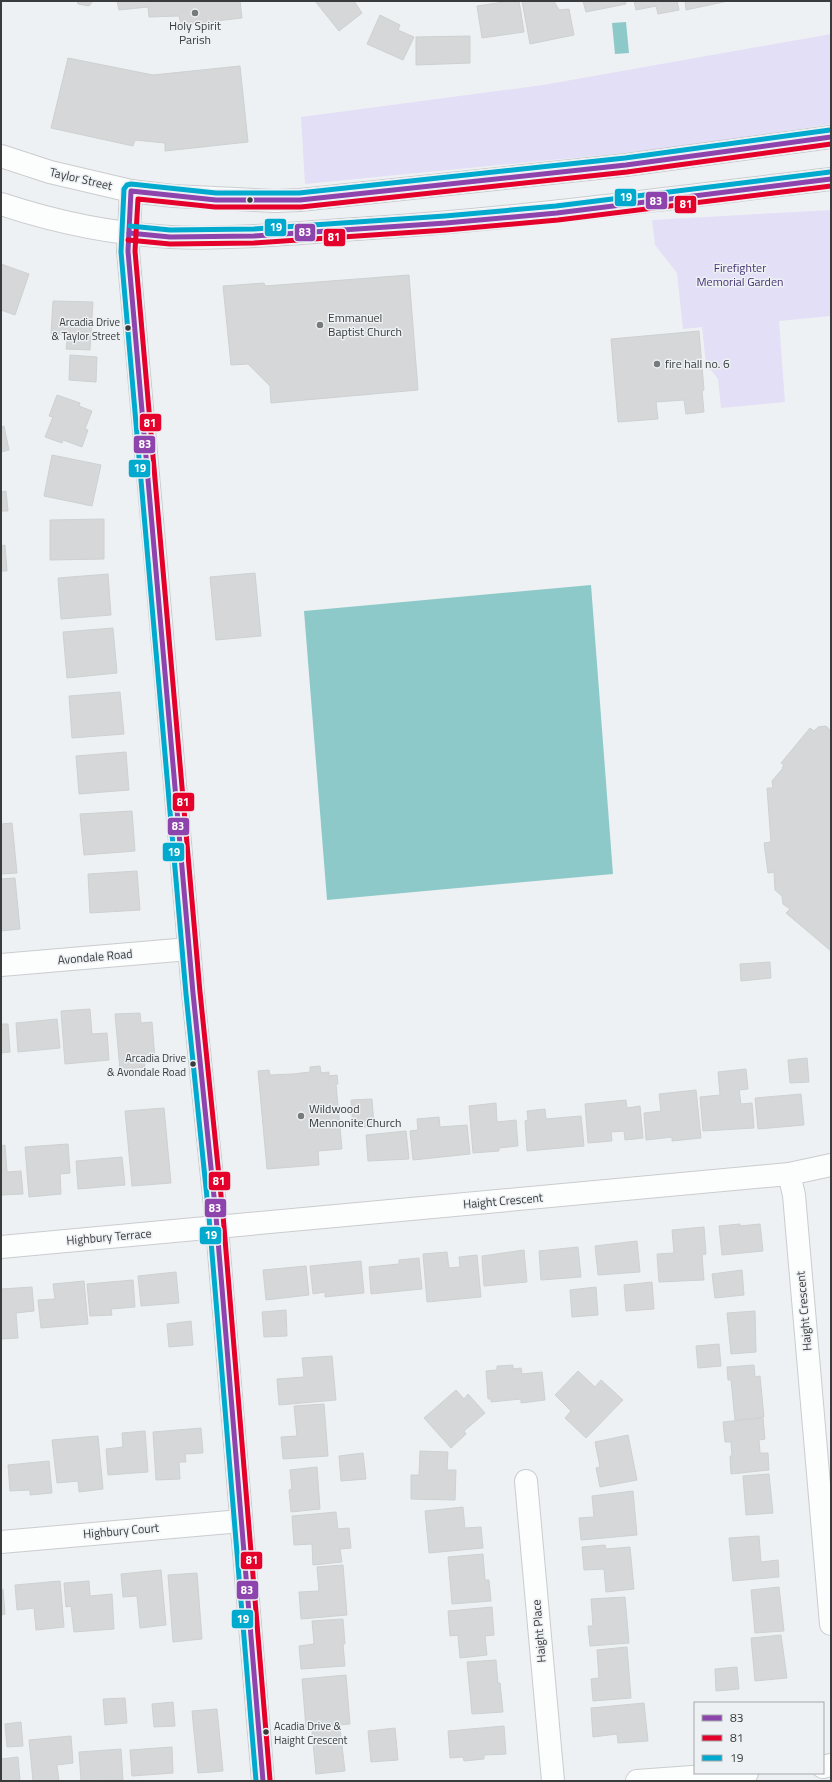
<svg xmlns="http://www.w3.org/2000/svg" width="832" height="1782" viewBox="0 0 832 1782" font-family="'Titillium Web',sans-serif">
<style>
.green{fill:#e3dff7}
.water{fill:#8ec9ca}
.building{fill:#d5d7d9;stroke:#ced1d2}
.lines{fill:none;stroke-linecap:round;stroke-linejoin:round}
.street-casing{stroke:#caccce;stroke-width:24}
.secondary-casing{stroke:#caccce;stroke-width:24}
.street{stroke:#fcfdfd;stroke-width:22}
.secondary{stroke:#fcfdfd;stroke-width:22}
.bus-1-casing{stroke:#edf1f4;stroke-width:8}
.bus-2-casing{stroke:#edf1f4;stroke-width:8}
.bus-3-casing{stroke:#edf1f4;stroke-width:8}
.bus-1{stroke:#8e44ad;stroke-width:5}
.bus-2{stroke:#e4002b;stroke-width:5}
.bus-3{stroke:#00a9ce;stroke-width:5}
.poi-dot{fill:#787b7c;stroke:#edf1f4;stroke-width:1.5}
.bus-dot{fill:#393b3c;stroke:#edf1f4;stroke-width:1.5}
.labels{text-anchor:middle;stroke-width:3;stroke-linejoin:round;paint-order:stroke}
.bus-label{font-size:11px;fill:#393b3c;stroke:#edf1f4;text-anchor:end}
.poi-label{font-size:12px;fill:#393b3c;stroke:#edf1f4;text-anchor:start}
.street-label{font-size:12px;fill:#393b3c;stroke:#edf1f4}
.park-label{font-size:12px;fill:#473275;stroke:#edf1f4}
.line-badge{stroke:#edf1f4;stroke-width:1.5}
.badge-label{font-size:11px;text-anchor:middle;font-weight:bold;fill:#fff}
</style>
<rect width="100%" height="100%" fill="#eef1f3"/>
<g class="green">
<path d="M831 34V124L665 149 305 184 301 117 543 85Z"/>
<path d="M831 210V316L779 321 785 402 721 408 718 379 706 364 702 327 683 329 677 273 655 245 652 220Z"/>
</g>
<g class="water">
<path d="M626 22 629 53 615 54 612 23Z"/>
<path d="M591 585 613 874 327 900 304 611Z"/>
</g>
<g class="building">
<path d="M77 1H93L89 6 78 4Z"/>
<path d="M117 1H240L242 18 181 25 179 16 149 17 148 7 119 10Z"/>
<path d="M315 1H354L362 13 339 31Z"/>
<path d="M510 1H519L524 32 482 38 477 6Z"/>
<path d="M522 1H554L559 10 569 9 574 35 530 44Z"/>
<path d="M583 1H625L626 4 586 12Z"/>
<path d="M634 1H677L679 10 658 14 656 6 636 10Z"/>
<path d="M685 1H728L686 10Z"/>
<path d="M380 15 400 25 398 30 414 37 403 60 367 44Z"/>
<path d="M470 36V63L416 65V37Z"/>
<path d="M68 58 153 75 240 66 248 142 165 151V143L135 140 133 146 51 128Z"/>
<path d="M1 264 29 274 15 315 1 310Z"/>
<path d="M409 275 418 390 271 403 270 386 248 364 231 365 223 286 264 283 265 286Z"/>
<path d="M53 301 93 302 90 350 66 349 68 334H51Z"/>
<path d="M699 331 704 390 702 391 704 412 686 414 684 400 656 402 658 419 618 422 611 339Z"/>
<path d="M70 355 97 357 96 382 69 380Z"/>
<path d="M57 395 80 403 79 406 92 411 85 429 88 430 82 447 63 440 62 443 45 437 53 417 49 416Z"/>
<path d="M4 426 9 450 1 452V427Z"/>
<path d="M52 455 101 465 92 506 44 496Z"/>
<path d="M6 491 8 511H1V492Z"/>
<path d="M104 519V559L50 560V520Z"/>
<path d="M5 545 7 571H1V546Z"/>
<path d="M255 573 261 636 216 640 210 577Z"/>
<path d="M108 574 111 615 61 619 58 578Z"/>
<path d="M113 628 117 673 67 678 63 632Z"/>
<path d="M120 692 124 734 72 738 69 696Z"/>
<path d="M826 726 831 731V951L786 913 790 909 783 904 782 896 775 890 774 872 768 873 764 843 771 842 767 788H773L772 781 783 768H782L784 765 781 763 810 728 814 731 818 727Z"/>
<path d="M126 752 129 790 79 794 76 756Z"/>
<path d="M132 811 135 851 84 855 80 814Z"/>
<path d="M12 823 17 873 1 874V824Z"/>
<path d="M137 871 140 910 90 913 88 874Z"/>
<path d="M15 878 20 929 1 931V879Z"/>
<path d="M770 962 771 978 741 981 740 964Z"/>
<path d="M90 1009 92 1034 107 1033 109 1060 65 1064 61 1011Z"/>
<path d="M140 1013 141 1023 152 1022 155 1059 144 1060 145 1067 120 1070 115 1014Z"/>
<path d="M57 1019 60 1048 18 1052 16 1023Z"/>
<path d="M1 1024H8L10 1052 1 1053Z"/>
<path d="M807 1058 809 1082 790 1083 788 1060Z"/>
<path d="M320 1066 321 1073 329 1072V1076L337 1075 338 1084H336L342 1149 318 1151 319 1165 267 1169 258 1071 269 1070 270 1075 293 1074 310 1072V1067Z"/>
<path d="M746 1069 748 1089 739 1090 741 1104 752 1103 754 1128 703 1131 700 1097 720 1095 718 1072Z"/>
<path d="M696 1090 701 1138 672 1141V1137L646 1140 644 1113 661 1111 659 1094Z"/>
<path d="M801 1094 804 1125 758 1129 755 1098Z"/>
<path d="M372 1099 374 1126 353 1128 351 1100Z"/>
<path d="M626 1100 627 1108 640 1106 643 1138 625 1140 624 1131 611 1132 612 1141 588 1143 585 1104Z"/>
<path d="M496 1103 497 1122 516 1120 518 1146 499 1148V1151L473 1153 469 1106Z"/>
<path d="M164 1108 171 1183 132 1186 125 1111Z"/>
<path d="M545 1109 546 1119 581 1116 584 1146 527 1151 525 1121 528 1120 527 1111Z"/>
<path d="M439 1117 440 1127 467 1125 470 1154 413 1160 410 1131 418 1130 417 1119Z"/>
<path d="M406 1131 409 1159 368 1161 366 1135Z"/>
<path d="M68 1144 70 1173 60 1174 61 1194 29 1197 25 1147Z"/>
<path d="M5 1145 7 1172 21 1171 23 1194 1 1195V1146Z"/>
<path d="M122 1157 125 1185 78 1189 76 1161Z"/>
<path d="M740 1224V1226L760 1224 763 1251 722 1255 719 1226Z"/>
<path d="M704 1227 706 1254 702 1255 704 1280 659 1282 657 1254 674 1253 672 1230Z"/>
<path d="M637 1241 640 1272 598 1275 595 1246Z"/>
<path d="M578 1247 581 1277 541 1280 539 1251Z"/>
<path d="M524 1250 527 1282 484 1286 482 1256Z"/>
<path d="M447 1252 449 1268 460 1267 459 1257 477 1255 481 1297 427 1302 423 1254Z"/>
<path d="M419 1258 422 1289 371 1294 369 1267 399 1264V1260Z"/>
<path d="M361 1261 364 1293 325 1297V1292L313 1294 310 1266Z"/>
<path d="M306 1266 309 1295 266 1300 263 1270Z"/>
<path d="M742 1270 744 1295 715 1298 712 1274Z"/>
<path d="M176 1272 179 1303 141 1306 138 1276Z"/>
<path d="M133 1280 135 1307 111 1309 112 1315 90 1316 87 1284Z"/>
<path d="M84 1281 88 1324 41 1328 38 1300 55 1299 53 1284Z"/>
<path d="M652 1282 654 1309 626 1311 624 1285Z"/>
<path d="M32 1287 34 1311 16 1313 18 1338 1 1339V1289Z"/>
<path d="M596 1287 598 1315 572 1317 570 1290Z"/>
<path d="M286 1310 287 1336 264 1337 262 1312Z"/>
<path d="M755 1311 756 1352 731 1354 727 1313Z"/>
<path d="M191 1321 193 1345 169 1347 167 1324Z"/>
<path d="M719 1344 721 1366 698 1368 696 1346Z"/>
<path d="M332 1356 336 1400 279 1405 277 1379 304 1377 302 1358Z"/>
<path d="M513 1365V1369L521 1368 522 1374 542 1372 545 1400 521 1403V1399L491 1402V1399H488L486 1371 497 1370V1366Z"/>
<path d="M754 1365 755 1377 760 1376 764 1417 735 1420 731 1380H728L727 1367Z"/>
<path d="M578 1371 595 1387 601 1380 623 1400 586 1438 565 1418 571 1411 555 1395Z"/>
<path d="M456 1390 464 1399 468 1394 485 1413 464 1431 466 1434 451 1448 424 1418Z"/>
<path d="M324 1404 328 1456 283 1459 281 1437 297 1436 294 1406Z"/>
<path d="M763 1418 765 1439 759 1440 760 1453H768L769 1470 731 1474 730 1456H732L731 1442H725L723 1422Z"/>
<path d="M201 1428 203 1453 185 1454 186 1462H179L180 1479 156 1480 153 1432Z"/>
<path d="M145 1431 148 1472 108 1475 106 1449 123 1447 122 1433Z"/>
<path d="M628 1435 637 1480 600 1487 596 1468 600 1467 595 1442Z"/>
<path d="M98 1436 103 1489 79 1492 78 1481 57 1483 52 1440Z"/>
<path d="M420 1451 448 1452 447 1470H456L455 1500 411 1499V1475H419Z"/>
<path d="M363 1453 366 1479 341 1481 339 1456Z"/>
<path d="M49 1461 52 1493 30 1495V1490L10 1491 8 1465Z"/>
<path d="M317 1467 320 1509 291 1512 289 1490 292 1489 290 1470Z"/>
<path d="M769 1474 773 1513 746 1515 743 1476Z"/>
<path d="M633 1491 637 1535 581 1540 579 1518 594 1517 592 1496Z"/>
<path d="M463 1507 465 1528 481 1527 483 1548 429 1553 425 1511Z"/>
<path d="M336 1512 338 1529 349 1528 351 1548 340 1549 342 1562 313 1565 312 1544 294 1545 292 1516Z"/>
<path d="M759 1536 761 1562 778 1560 779 1577 733 1581 729 1538Z"/>
<path d="M605 1545 606 1549 630 1547 634 1589 606 1592 604 1569 584 1570 582 1547Z"/>
<path d="M483 1554 485 1580H489L491 1601 452 1604 448 1557Z"/>
<path d="M343 1565 347 1615 301 1619 299 1592 319 1591 317 1567Z"/>
<path d="M161 1570 166 1625 140 1628 137 1596 123 1597 121 1574Z"/>
<path d="M197 1573 202 1639 173 1642 168 1575Z"/>
<path d="M60 1581 64 1627 36 1630 34 1608 17 1610 15 1585Z"/>
<path d="M89 1581 90 1596 112 1594 114 1629 74 1632 71 1606 66 1607 64 1583Z"/>
<path d="M779 1587 784 1631 755 1633 751 1590Z"/>
<path d="M3 1589 5 1614 1 1615V1590Z"/>
<path d="M625 1597 629 1643 590 1646 588 1626H593L591 1599Z"/>
<path d="M492 1607 494 1635 485 1636 487 1655 460 1658 458 1635 450 1636 448 1611Z"/>
<path d="M343 1619 345 1644H343L345 1666 301 1669 299 1646 314 1644 312 1621Z"/>
<path d="M781 1635 787 1678 755 1681 751 1638Z"/>
<path d="M627 1647 631 1698 593 1701 591 1679 599 1678 597 1650Z"/>
<path d="M496 1660 498 1683H500L503 1712 472 1714 467 1662Z"/>
<path d="M737 1667 739 1689 716 1691 715 1669Z"/>
<path d="M346 1675 350 1724 306 1728 302 1679Z"/>
<path d="M125 1698 127 1723 105 1725 103 1699Z"/>
<path d="M173 1702 175 1726 154 1727 152 1704Z"/>
<path d="M644 1703 648 1741 618 1743 617 1734 593 1737 591 1708Z"/>
<path d="M217 1709 223 1771 198 1773 192 1711Z"/>
<path d="M21 1722 23 1746 7 1747 5 1724Z"/>
<path d="M504 1726 506 1754 484 1755V1759L464 1761 463 1757 450 1758 448 1731Z"/>
<path d="M395 1728 398 1760 371 1762 368 1731Z"/>
<path d="M340 1729 345 1771 316 1774 312 1732Z"/>
<path d="M71 1736 73 1763 57 1765 59 1781H33L29 1740Z"/>
<path d="M172 1747 173 1773 132 1776 130 1750Z"/>
<path d="M121 1749 123 1780 81 1781 79 1752Z"/>
<path d="M18 1757 20 1781H1V1759Z"/>
</g>
<g class="lines">
<g class="street-casing">
<g id="street">
<path d="M789 1174 831 1165"/>
<path d="M1 1247 789 1174 794 1195 831 1624"/>
<path d="M526 1481 553 1781"/>
<path d="M1 1542 241 1521"/>
<path d="M823 1767 831 1765"/>
<path d="M637 1781 747 1773"/>
</g>
</g>
<g class="secondary-casing">
<g id="secondary">
<path d="M1 156 50 172 131 191 173 196 275 201 300 200 626 165 831 137"/>
<path d="M131 191 128 251 154 542 193 993 216 1216 263 1781"/>
<path d="M1 204C55 222 113 234 170 237 237 240 304 232 371 228 525 218 678 197 831 179"/>
<path d="M1 965 189 949"/>
</g>
</g>
<use href="#street" class="street"/>
<use href="#secondary" class="secondary"/>
<g class="bus-1-casing">
<g id="bus-1">
<path d="M129 233 170 237 254 236 446 223 557 213 831 179"/>
<path d="M263 1781 216 1216 193 993 128 251 131 191 216 200H300L626 165 831 137"/>
</g>
</g>
<g class="bus-2-casing">
<g id="bus-2">
<path d="M128 240 170 244 254 243 446 230 558 220 831 186"/>
<path d="M270 1780 223 1215 200 992 135 251 138 199 215 207H301L627 172 831 144"/>
</g>
</g>
<g class="bus-3-casing">
<g id="bus-3">
<path d="M130 226 170 230 254 229 445 216 556 206 830 172"/>
<path d="M256 1781 209 1217 186 994 121 252 124 189 127 185 131 184 216 193H299L625 158 830 130"/>
</g>
</g>
<use href="#bus-1" class="bus-1"/>
<use href="#bus-2" class="bus-2"/>
<use href="#bus-3" class="bus-3"/>
</g>
<g class="poi-dot">
<circle cx="195" cy="13" r="4"/>
<circle cx="320" cy="325" r="4"/>
<circle cx="657" cy="364" r="4"/>
<circle cx="301" cy="1116" r="4"/>
</g>
<g class="bus-dot">
<circle cx="250" cy="200" r="3.5"/>
<circle cx="128" cy="328" r="3.5"/>
<circle cx="193" cy="1064" r="3.5"/>
<circle cx="266" cy="1732" r="3.5"/>
</g>
<g class="labels">
<g class="bus-label">
<text x="120" y="326">Arcadia Drive<tspan x="120" dy="14">&amp; Taylor Street</tspan></text>
<text x="186" y="1062">Arcadia Drive<tspan x="186" dy="14">&amp; Avondale Road</tspan></text>
<text x="274" y="1730" text-anchor="start">Acadia Drive &amp;<tspan x="274" dy="14">Haight Crescent</tspan></text>
</g>
<g class="poi-label">
<text x="195" y="30" text-anchor="middle">Holy Spirit<tspan x="195" dy="14">Parish</tspan></text>
<text x="328" y="322">Emmanuel<tspan x="328" dy="14">Baptist Church</tspan></text>
<text x="665" y="368">fire hall no. 6</text>
<text x="309" y="1113">Wildwood<tspan x="309" dy="14">Mennonite Church</tspan></text>
</g>
<g class="street-label">
<text transform="translate(81 179) rotate(13)" y="4">Taylor Street</text>
<text transform="translate(95 957) rotate(-5)" y="4">Avondale Road</text>
<text transform="translate(503 1201) rotate(-5)" y="4">Haight Crescent</text>
<text transform="translate(109 1237) rotate(-5)" y="4">Highbury Terrace</text>
<text transform="translate(804 1311) rotate(-95)" y="4">Haight Crescent</text>
<text transform="translate(121 1531) rotate(-5)" y="4">Highbury Court</text>
<text transform="translate(539 1631) rotate(-95)" y="4">Haight Place</text>
</g>
<g class="park-label">
<text x="740" y="272">Firefighter<tspan x="740" dy="14">Memorial Garden</tspan></text>
</g>
</g>
<g class="line-badge">
<rect x="614" y="188" width="23" height="19" rx="4" fill="#00a9ce"/>
<rect x="645" y="191" width="23" height="19" rx="4" fill="#8e44ad"/>
<rect x="674" y="195" width="23" height="19" rx="4" fill="#e4002b"/>
<rect x="264" y="218" width="23" height="19" rx="4" fill="#00a9ce"/>
<rect x="294" y="223" width="22" height="19" rx="4" fill="#8e44ad"/>
<rect x="323" y="228" width="23" height="19" rx="4" fill="#e4002b"/>
<rect x="139" y="413" width="23" height="19" rx="4" fill="#e4002b"/>
<rect x="133" y="435" width="23" height="19" rx="4" fill="#8e44ad"/>
<rect x="128" y="459" width="23" height="19" rx="4" fill="#00a9ce"/>
<rect x="172" y="792" width="23" height="20" rx="4" fill="#e4002b"/>
<rect x="167" y="817" width="23" height="19" rx="4" fill="#8e44ad"/>
<rect x="162" y="842" width="23" height="20" rx="4" fill="#00a9ce"/>
<rect x="208" y="1171" width="23" height="20" rx="4" fill="#e4002b"/>
<rect x="204" y="1198" width="23" height="20" rx="4" fill="#8e44ad"/>
<rect x="199" y="1226" width="23" height="19" rx="4" fill="#00a9ce"/>
<rect x="240" y="1551" width="23" height="19" rx="4" fill="#e4002b"/>
<rect x="236" y="1580" width="23" height="20" rx="4" fill="#8e44ad"/>
<rect x="231" y="1609" width="23" height="20" rx="4" fill="#00a9ce"/>
</g>
<g class="badge-label">
<text x="626" y="201">19</text>
<text x="656" y="205">83</text>
<text x="686" y="208">81</text>
<text x="276" y="231">19</text>
<text x="305" y="236">83</text>
<text x="334" y="241">81</text>
<text x="150" y="427">81</text>
<text x="145" y="448">83</text>
<text x="140" y="472">19</text>
<text x="183" y="806">81</text>
<text x="178" y="830">83</text>
<text x="174" y="856">19</text>
<text x="219" y="1185">81</text>
<text x="215" y="1212">83</text>
<text x="211" y="1239">19</text>
<text x="252" y="1564">81</text>
<text x="247" y="1594">83</text>
<text x="243" y="1623">19</text>
</g>
<rect width="832" height="1782" fill="none" stroke="#393b3c" stroke-width="4"/>
<rect x="694" y="1702" width="130" height="72" fill="#edf1f4" stroke="#a5a8aa"/>
<rect x="702" y="1715" width="20" height="6" fill="#8e44ad" stroke="#a5a8aa"/>
<text x="730" y="1722" font-size="12" fill="#393b3c">83</text>
<rect x="702" y="1735" width="20" height="6" fill="#e4002b" stroke="#a5a8aa"/>
<text x="730" y="1742" font-size="12" fill="#393b3c">81</text>
<rect x="702" y="1755" width="20" height="6" fill="#00a9ce" stroke="#a5a8aa"/>
<text x="730" y="1762" font-size="12" fill="#393b3c">19</text>
</svg>
